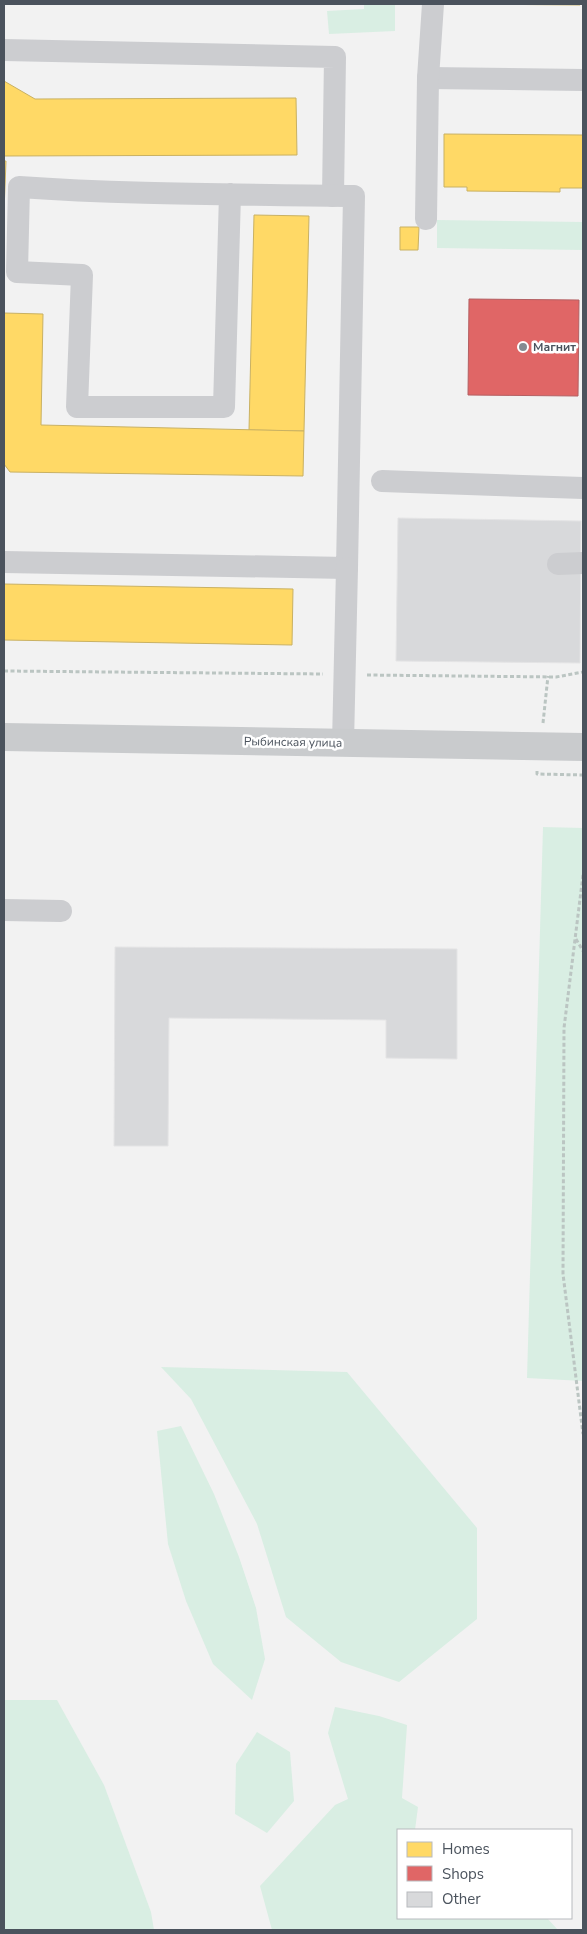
<svg xmlns="http://www.w3.org/2000/svg" width="587" height="1934" viewBox="0 0 587 1934" font-family="'Nunito Sans',sans-serif">
<style>
.green{fill:#d9eee3}
.homes{fill:#ffd966;stroke:#c9b163}
.shops{fill:#e06666;stroke:#b36063}
.building{fill:#d8d9db;stroke:#e4e4e5}
.lines{fill:none;stroke-linecap:round;stroke-linejoin:round}
.path{stroke:#bbc5c2;stroke-width:3;stroke-dasharray:4 2.5;stroke-linecap:butt}
.minor{stroke:#cccdd0;stroke-width:22}
.major{stroke:#c9cbcd;stroke-width:28}
.poi-dot{fill:#858b91;stroke:#fff;stroke-width:2}
.labels{text-anchor:middle;stroke-width:5;stroke-linejoin:round;paint-order:stroke}
.poi-label{font-size:12px;font-weight:bold;fill:#4b535d;stroke:#fff;text-anchor:start}
.street-label{font-size:12px;fill:#4b535d;stroke:#fff}
</style>
<rect width="100%" height="100%" fill="#f2f2f2"/>
<g class="green">
<path d="M364 4H395V31L329 34 327 11 364 9Z"/>
<path d="M437 220 583 222V250L437 248Z"/>
<path d="M543 827 583 828V1381L527 1378Z"/>
<path d="M161 1367 347 1372 477 1528V1619L399 1682 341 1662 286 1617 257 1524 191 1399Z"/>
<path d="M181 1426 214 1494 239 1557 256 1608 265 1659 252 1700 213 1664 186 1601 168 1544 157 1431Z"/>
<path d="M4 1700H57L104 1785 151 1912 154 1930H4Z"/>
<path d="M335 1707 379 1716 407 1725 402 1798 418 1807 415 1830H398V1918H547L558 1930H272L260 1886 335 1805 348 1799 328 1733Z"/>
<path d="M257 1732 290 1752 294 1801 267 1833 235 1814 236 1764Z"/>
</g>
<g class="homes">
<path d="M464 4H580V5Z"/>
<path d="M4 81 35 99 296 98 297 155 4 156Z"/>
<path d="M444 134 583 135V188H560V192L467 191V187H444Z"/>
<path d="M4 161H6L4 211Z"/>
<path d="M254 215 309 216 304 431 249 430Z"/>
<path d="M400 227H419L418 250H400Z"/>
<path d="M4 313 43 314 41 425 304 431 303 476 10 472 4 464Z"/>
<path d="M4 584 293 589 292 645 4 640Z"/>
</g>
<path class="shops" d="M469 299 579 300 578 396 468 395Z"/>
<g class="building">
<path d="M398 518 581 521 580 663 396 661Z"/>
<path d="M115 947 457 949V1059L386 1058V1020L169 1018 168 1146H114Z"/>
</g>
<g class="lines">
<g class="path">
<path d="M4 671 323 674"/>
<path d="M367 675 556 677 583 672"/>
<path d="M543 723 548 676"/>
<path d="M537 771V774L583 775"/>
<path d="M583 875 564 1028 563 1274 583 1434"/>
<path d="M576 939 583 951"/>
</g>
<g class="minor">
<path d="M4 50 335 57 333 196"/>
<path d="M428 78 583 80"/>
<path d="M426 219 428 78 433 4"/>
<path d="M382 481 583 488"/>
<path d="M4 562 347 568 354 196C242 194 130 195 19 187L17 272 82 275 77 407H224L230 194"/>
<path d="M558 564 583 563"/>
<path d="M343 743 347 568"/>
<path d="M4 910 61 911"/>
</g>
<path class="major" d="M4 737 583 747"/>
</g>
<circle class="poi-dot" cx="523" cy="347" r="5"/>
<g class="labels">
<g class="poi-label">
<text x="533" y="351">Магнит</text>
</g>
<g class="street-label">
<text transform="translate(293 742) rotate(1)" y="4">Рыбинская улица</text>
</g>
</g>
<rect width="587" height="1934" fill="none" stroke="#4b535d" stroke-width="10"/>
<rect x="397" y="1829" width="175" height="90" fill="#ffffff" stroke="#b7babe"/>
<rect x="407" y="1842" width="25" height="15" fill="#ffd966" stroke="#b7babe"/>
<text x="442" y="1854" font-size="15" fill="#4b535d">Homes</text>
<rect x="407" y="1866" width="25" height="15" fill="#e06666" stroke="#b7babe"/>
<text x="442" y="1879" font-size="15" fill="#4b535d">Shops</text>
<rect x="407" y="1892" width="25" height="15" fill="#d8d9db" stroke="#b7babe"/>
<text x="442" y="1904" font-size="15" fill="#4b535d">Other</text>
</svg>
